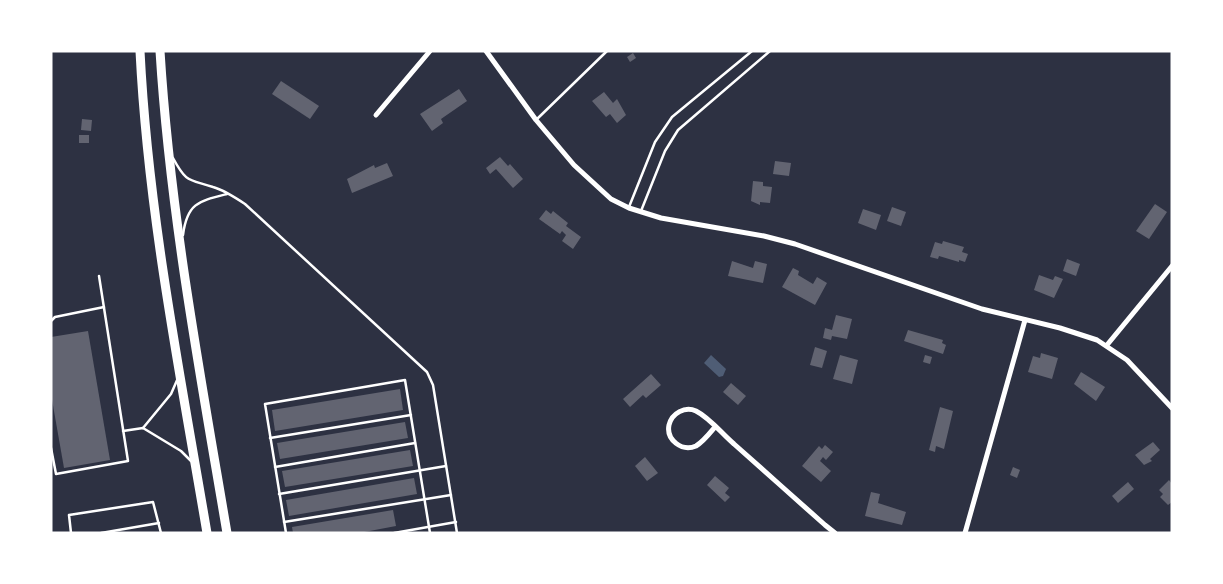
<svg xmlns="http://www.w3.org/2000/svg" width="1223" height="584" viewBox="0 0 1223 584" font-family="Figtree,sans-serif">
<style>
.water{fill:#4f5d75}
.building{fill:#626471}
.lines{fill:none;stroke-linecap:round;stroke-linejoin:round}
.service{stroke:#fff;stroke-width:2.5}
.minor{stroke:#fff;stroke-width:5}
.primary{stroke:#fff;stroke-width:9}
</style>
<rect width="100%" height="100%" fill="#2d3142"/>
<path class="water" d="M711 355 726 369 723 376 719 377 704 363Z"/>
<g class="building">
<path d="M633 53 636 58 630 62 627 57Z"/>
<path d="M281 81 319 106 310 119 272 94Z"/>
<path d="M459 89 467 101 441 119 443 123 432 131 420 114Z"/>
<path d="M604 92 613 103 617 99 626 115 617 123 610 114 606 117 592 101Z"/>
<path d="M82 119 92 120 91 131 81 130Z"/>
<rect x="79" y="135" width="10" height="8"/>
<path d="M500 157 508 166 510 164 523 179 513 188 496 169 490 174 486 168Z"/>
<path d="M775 161 791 163 789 176 773 174Z"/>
<path d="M387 163 393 176 352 193 347 179 374 165 375 168Z"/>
<path d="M753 181 763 182V186L772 187 770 203 760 202V205L751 201Z"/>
<path d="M1155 204 1167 212 1149 239 1136 231Z"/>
<path d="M892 207 906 212 901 226 887 221Z"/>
<path d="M863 209 881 215 876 230 858 223Z"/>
<path d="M546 210 551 214 553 211 568 223 566 226 581 237 573 249 562 241 566 235 562 231 560 234 539 219Z"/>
<path d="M943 241 964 247 962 252 968 254 965 262 959 260V262L939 256 938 259 930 257 935 242 942 244Z"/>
<path d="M1067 259 1080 264 1076 276 1063 271Z"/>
<path d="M732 261 753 268 755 261 767 264 763 283 728 276Z"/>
<path d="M793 268 799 271 798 275 813 284 817 277 827 283 815 305 782 287Z"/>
<path d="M1039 275 1053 280 1055 276 1063 279 1054 298 1034 290Z"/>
<path d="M836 315 852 319 847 339 832 336 831 340 823 338 825 328 832 330Z"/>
<path d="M908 330 943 340 942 343 946 345 943 354 904 341Z"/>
<path d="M88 331 110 460 64 468 51 394V337Z"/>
<path d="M815 347 827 351 822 368 810 365Z"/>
<path d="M1041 353 1058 358 1052 379 1028 372 1033 356 1040 358Z"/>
<path d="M840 355 858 360 852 384 833 379Z"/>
<path d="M925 355 932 357 930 364 923 362Z"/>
<path d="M1081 372 1105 387 1096 401 1074 384Z"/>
<path d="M651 374 661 385 646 398 643 395 630 407 623 399Z"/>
<path d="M731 383 746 396 738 405 723 392Z"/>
<path d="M400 389 403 410 275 431 272 410Z"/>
<path d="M940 407 953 411 944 449 936 446 935 452 929 450Z"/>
<path d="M405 422 408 438 280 459 277 443Z"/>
<path d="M1153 442 1160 450 1150 459 1152 461 1144 465 1135 455Z"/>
<path d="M825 445 833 452 826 460 823 457 820 461 831 471 821 482 802 466 819 446 822 449Z"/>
<path d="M410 450 413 466 285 487 282 471Z"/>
<path d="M645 457 658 473 647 481 635 466Z"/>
<path d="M1013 467 1020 470 1017 478 1010 475Z"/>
<path d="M715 476 729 488 725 493 730 497 725 502 707 485Z"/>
<path d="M414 478 417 494 289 516 286 500Z"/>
<path d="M1169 480 1172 484V502L1168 505 1160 497 1163 494 1159 490Z"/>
<path d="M1128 482 1134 489 1118 503 1112 496Z"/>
<path d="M871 492 880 494 878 503 906 512 902 525 865 516Z"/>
<path d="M393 510 396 526 359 533H293L292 527Z"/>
</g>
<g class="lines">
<g class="service">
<path d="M536 120 607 51"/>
<path d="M173 158C187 184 189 179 213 187 224 190 236 198 245 204L427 372 433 385 457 533"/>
<path d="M629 207 655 142 672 117 752 51"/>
<path d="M641 211 665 151 678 130 770 51"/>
<path d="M183 235C187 203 199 201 227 194"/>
<path d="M51 321 55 317 104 307"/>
<path d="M143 428 171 394 178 378"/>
<path d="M123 431 143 428 181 451 191 461"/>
<path d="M270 438 411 415"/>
<path d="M51 448 56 474 128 461 99 276"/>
<path d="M275 467 415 443"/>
<path d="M279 494 446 466"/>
<path d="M284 522 451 495"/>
<path d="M71 533 69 515 153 502 161 533"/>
<path d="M101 533 159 523"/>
<path d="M286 533 265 404 405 380 430 533"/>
<path d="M394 533 456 522"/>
</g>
<g class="minor">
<path d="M486 51 536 120 574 165 611 199 629 208 661 218 764 236 795 244 982 309 1060 328 1097 340 1127 360 1172 408"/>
<path d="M376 115 430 51"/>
<path d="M1107 345 1172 266"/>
<path d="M715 427C710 433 703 442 696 446 682 452 666 440 669 425 672 413 685 406 696 411 710 418 722 434 734 444 764 471 795 498 825 525L835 533"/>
<path d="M965 533 1025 320"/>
</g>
<g class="primary">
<path d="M140 51C148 213 180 373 207 533"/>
<path d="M160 51C170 213 200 373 227 533"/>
</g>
</g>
<rect width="1223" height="584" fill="none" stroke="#ffffff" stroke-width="105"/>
</svg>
